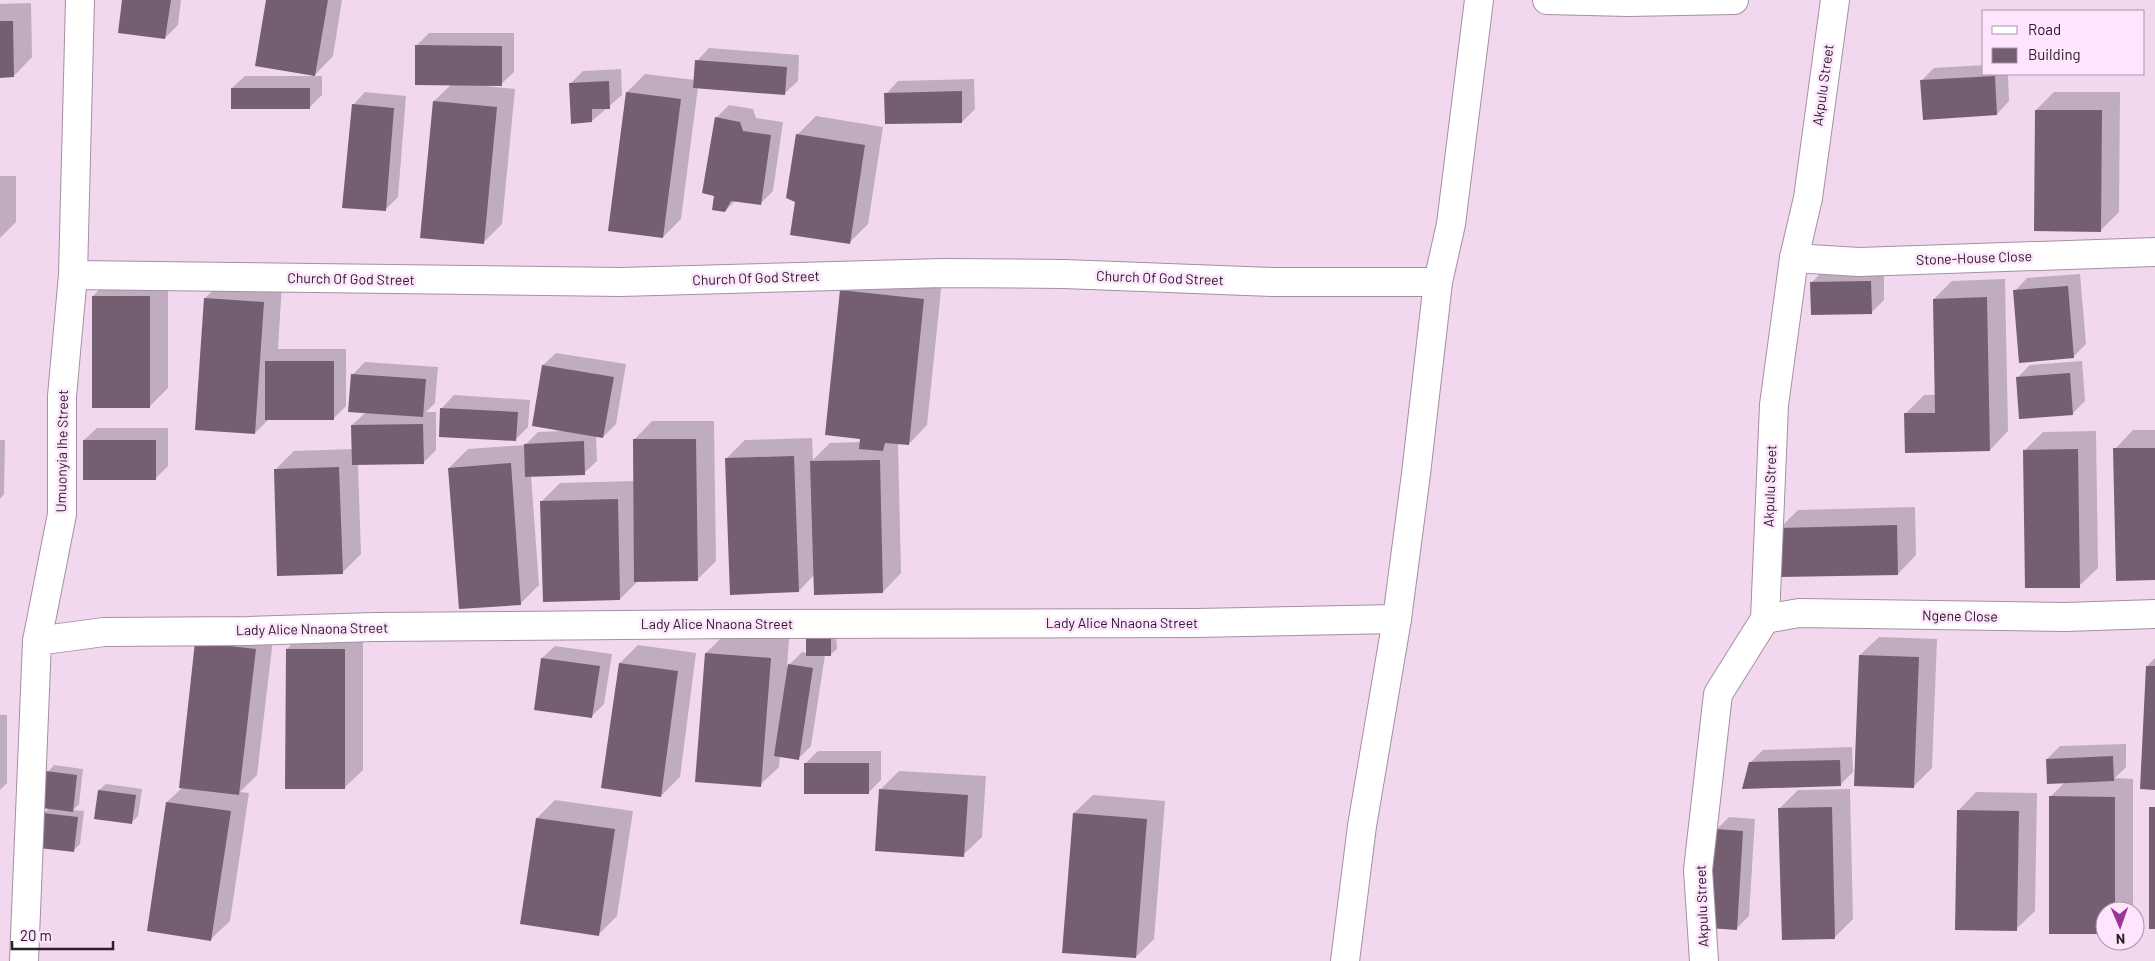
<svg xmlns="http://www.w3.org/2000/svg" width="2155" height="961" viewBox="0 0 2155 961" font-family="Barlow,sans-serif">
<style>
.shadow{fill:#0003}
.building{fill:#745e72}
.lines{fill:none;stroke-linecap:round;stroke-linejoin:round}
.minor-casing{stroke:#a58fa4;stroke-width:30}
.minor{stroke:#fff;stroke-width:28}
.labels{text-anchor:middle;stroke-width:5;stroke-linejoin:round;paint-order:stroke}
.street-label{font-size:14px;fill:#292028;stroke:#fee5fd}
</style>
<rect width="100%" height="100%" fill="#f1d8ef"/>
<g class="shadow">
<path d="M123 0H181L178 25 165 38Z"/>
<path d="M267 0H342L333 56 314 76H322V95L310 107 232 88 245 76H312Z"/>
<path d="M31 3 32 57 14 76H0V4Z"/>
<path d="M429 33H514V72L501 84H486V86L515 89 502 224 484 242 434 101 452 84 417 45Z"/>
<path d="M709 48 799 55 798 81 785 93 698 87 681 219 663 237 627 92 645 74 695 80 697 61Z"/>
<path d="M1984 65V74H2008L2009 101 1997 114 1922 80 1934 68Z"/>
<path d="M621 69 622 95 592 121 570 84 583 71Z"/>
<path d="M974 79 975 109 962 122 886 94 898 81Z"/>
<path d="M365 92 406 96 398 197 385 210 353 105Z"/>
<path d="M2054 92H2120L2119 212 2101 230 2036 110Z"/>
<path d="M729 105 753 109 756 118 783 122 773 191 760 204 736 200 725 211 716 118Z"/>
<path d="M816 116 883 127 868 224 849 243 797 202V135Z"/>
<path d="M0 176H16V222L0 238Z"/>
<path d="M1884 269V300L1871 313 1811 283 1824 270Z"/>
<path d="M860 272 942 280 927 425 909 444 898 443 901 573 883 592 814 575 799 591 726 459 745 440 812 438 813 460 830 443 861 442 841 291Z"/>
<path d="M2080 274 2086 344 2073 357 2015 291 2027 278Z"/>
<path d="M111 277 168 278V388L150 406 93 296Z"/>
<path d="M2005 279 2008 431 1990 450 1905 414 1924 395H1936L1934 299 1952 281Z"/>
<path d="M224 280 282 284 278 349H346V406L333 419H269L255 433 205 298Z"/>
<path d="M556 353 626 364 616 424 603 437 596 435 597 461 584 473 531 475 539 585 520 604 449 468 468 449 525 445 538 432 562 431 543 365Z"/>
<path d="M2082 361 2085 401 2072 414 2017 378 2030 365Z"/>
<path d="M365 362 438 367 435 403 426 412H436V450L423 463 358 464 361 554 342 573 275 470 294 451 353 449 352 425 366 412 352 375Z"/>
<path d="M454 395 530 400 528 427 515 440 442 408Z"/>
<path d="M652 421H714L716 561 697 580 638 581 620 599 542 501 560 483 634 481V440Z"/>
<path d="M97 428H168V466L155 479 84 440Z"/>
<path d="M2133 430H2155V579L2115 449Z"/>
<path d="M2096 431 2098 568 2079 586 2024 451 2043 432Z"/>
<path d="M0 440H5L4 494 0 499Z"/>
<path d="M1915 507 1916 555 1898 574 1780 528 1798 510Z"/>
<path d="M274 631 257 775 240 792 249 793 230 921 211 939 167 802 183 787 197 643Z"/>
<path d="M305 631H363V770L344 788 287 649Z"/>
<path d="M836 631 837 649 830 655H825L811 746 798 759 780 756 779 767 760 785 706 653 725 634 789 639 787 667 802 652 807 653Z"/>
<path d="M1879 637 1937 639 1932 768 1913 787 1860 655Z"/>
<path d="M638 645 696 653 680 777 661 796 620 663Z"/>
<path d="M555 646 612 654 604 704 591 717 542 658Z"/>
<path d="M2155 658V788L2147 666Z"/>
<path d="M0 715H7V783L0 790Z"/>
<path d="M2126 744V767L2115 778 2133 779V911H2105V933L2050 797 2065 782 2047 759 2060 746Z"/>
<path d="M1852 747 1853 772 1840 785 1750 763 1763 750Z"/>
<path d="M818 751H881V780L868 793 805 764Z"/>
<path d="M54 765 83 769 79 804 73 810 84 811 80 844 74 850 44 813 49 808 48 772Z"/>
<path d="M899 771 986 776 982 837 963 855 880 790Z"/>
<path d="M106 784 142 789 138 816 132 822 95 818 99 790Z"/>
<path d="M1850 789 1853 919 1835 937 1779 809 1798 790Z"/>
<path d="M1976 792 2037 793 2035 911 2016 929 1958 811Z"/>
<path d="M1093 795 1165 801 1154 939 1136 957 1074 813Z"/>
<path d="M555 800 633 811 617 916 599 934 537 818Z"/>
<path d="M1729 817 1755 819 1749 916 1737 928 1716 830Z"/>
</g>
<g class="building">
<path d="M122 0H171L165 39 118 33Z"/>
<path d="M266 0H328L315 76 255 66Z"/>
<path d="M0 21H13L14 77 0 78Z"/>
<path d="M415 45 502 46V86L415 85Z"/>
<path d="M695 60 787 67 785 95 693 88Z"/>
<path d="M1995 76 1997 115 1923 120 1920 80Z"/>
<path d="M609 81 610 109H592V122L571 124 569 83Z"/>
<rect x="231" y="88" width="79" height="21"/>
<path d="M962 91V123L885 124 884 93Z"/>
<path d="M626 92 681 99 663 238 608 231Z"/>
<path d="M433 101 497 107 484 244 420 238Z"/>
<path d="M352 104 394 108 386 211 342 208Z"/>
<path d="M2035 110H2102L2101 232 2034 231Z"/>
<path d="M715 117 740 122 743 131 771 135 761 205 731 201 725 212 712 210 714 196 702 193Z"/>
<path d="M796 134 865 145 850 244 790 235 795 202 786 198Z"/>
<path d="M1871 281 1872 314 1811 315 1810 282Z"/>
<path d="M2068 286 2074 358 2019 363 2013 290Z"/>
<path d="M840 290 924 299 909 445 885 443 883 451 859 449 860 439 825 435Z"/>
<rect x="92" y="296" width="58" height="112"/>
<path d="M1987 297 1990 451 1905 453 1904 413H1935L1933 299Z"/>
<path d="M204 298 264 302 255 434 195 430Z"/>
<rect x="265" y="361" width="69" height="59"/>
<path d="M542 365 614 377 603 438 532 426Z"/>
<path d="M2070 373 2073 415 2019 419 2016 377Z"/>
<path d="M351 374 426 379 423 417 348 412Z"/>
<path d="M440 408 518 412 516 441 439 437Z"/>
<path d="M423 424 424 464 352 465 351 425Z"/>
<path d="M633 439H696L698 581 634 582Z"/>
<rect x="83" y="440" width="73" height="40"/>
<path d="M584 441 585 475 525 477 524 444Z"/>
<path d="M2113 448H2155V580L2116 581Z"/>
<path d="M2078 449 2080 588H2025L2023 450Z"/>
<path d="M794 456 799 592 730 595 725 458Z"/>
<path d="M880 460 883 593 814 595 810 461Z"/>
<path d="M511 463 521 605 459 609 448 468Z"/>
<path d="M339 467 343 574 277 576 274 469Z"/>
<path d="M618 499 620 600 543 602 540 501Z"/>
<path d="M1897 525 1898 575 1780 577 1779 528Z"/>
<rect x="806" y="637" width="25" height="19"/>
<path d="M195 642 256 649 239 795 179 788Z"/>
<path d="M286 649H345V789H285Z"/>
<path d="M705 653 771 658 761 787 695 782Z"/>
<path d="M1859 655 1919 657 1914 788 1854 786Z"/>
<path d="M541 658 600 666 592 718 534 710Z"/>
<path d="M619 663 678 671 661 797 601 788Z"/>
<path d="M788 664 813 668 799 760 774 756Z"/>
<path d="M2146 666H2155V790L2140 789Z"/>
<path d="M2113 756 2114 781 2047 784 2046 759Z"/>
<path d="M1840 760 1841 786 1742 789 1749 762Z"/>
<rect x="804" y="763" width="65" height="31"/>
<path d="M46 771 77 775 73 812 42 808Z"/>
<path d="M879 789 968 795 964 857 875 851Z"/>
<path d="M98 790 136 795 132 824 94 819Z"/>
<path d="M2049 796 2115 797V911H2105V934H2049Z"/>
<path d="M166 802 231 811 211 941 147 931Z"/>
<path d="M1832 807 1835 939 1782 940 1778 808Z"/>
<rect x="2149" y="807" width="6" height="122"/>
<path d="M1957 810 2019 811 2017 931 1955 930Z"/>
<path d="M43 813 78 817 74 852 39 848Z"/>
<path d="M1073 813 1147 819 1136 958 1062 953Z"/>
<path d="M536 818 615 829 599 936 520 924Z"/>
<path d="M1715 829 1743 831 1737 930 1709 928Z"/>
</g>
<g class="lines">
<g class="minor-casing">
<g id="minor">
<path d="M1547 0 1628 2 1734 0"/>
<path d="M1794 258 1859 262 2155 252"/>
<path d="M73 275 620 282 943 273 1064 274 1273 282H1438"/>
<path d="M1765 619 1799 613 2065 617 2155 614"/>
<path d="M37 641 104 632 249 631 375 627 739 624 1196 623 1397 619"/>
<path d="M24 961 37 641 62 514V396L73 275 80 0"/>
<path d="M1345 961 1362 826 1397 619 1416 474 1438 282 1451 224 1479 0"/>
<path d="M1704 961 1698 870 1718 694 1765 619 1774 405 1794 258 1808 198 1835 0"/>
</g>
</g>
<use href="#minor" class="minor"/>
</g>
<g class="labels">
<g class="street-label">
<text transform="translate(1823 85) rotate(-82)" y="5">Akpulu Street</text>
<text transform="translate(1974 258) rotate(-2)" y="5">Stone-House Close</text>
<text transform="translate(756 278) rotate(-2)" y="5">Church Of God Street</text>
<text transform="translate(1160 278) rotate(2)" y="5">Church Of God Street</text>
<text transform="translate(351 279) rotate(1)" y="5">Church Of God Street</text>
<text transform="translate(62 451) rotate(-89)" y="5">Umuonyia Ihe Street</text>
<text transform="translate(1770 486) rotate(-88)" y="5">Akpulu Street</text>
<text transform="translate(1960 616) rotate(1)" y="5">Ngene Close</text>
<text x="1122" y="628">Lady Alice Nnaona Street</text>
<text x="717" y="629">Lady Alice Nnaona Street</text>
<text transform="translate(312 629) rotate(-1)" y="5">Lady Alice Nnaona Street</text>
<text transform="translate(1702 906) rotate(-92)" y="5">Akpulu Street</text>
</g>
</g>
<rect x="1982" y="10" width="162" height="65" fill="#fee5fd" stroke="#a996a8"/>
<rect x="1992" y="26" width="25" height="8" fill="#ffffff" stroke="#a996a8"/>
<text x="2028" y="35" font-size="15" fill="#292028">Road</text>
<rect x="1992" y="48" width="25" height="15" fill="#745e72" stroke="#a996a8"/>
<text x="2028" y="60" font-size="15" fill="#292028">Building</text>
<g transform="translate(2120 926) rotate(178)"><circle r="24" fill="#fee5fd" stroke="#a996a8"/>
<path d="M0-4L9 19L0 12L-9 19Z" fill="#9a359a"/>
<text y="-8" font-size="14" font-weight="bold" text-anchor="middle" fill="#292028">N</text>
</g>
<path d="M12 941v8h101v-8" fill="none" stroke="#292028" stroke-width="2.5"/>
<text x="20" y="941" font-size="15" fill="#292028" stroke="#fee5fd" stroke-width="4" paint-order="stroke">20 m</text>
</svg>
